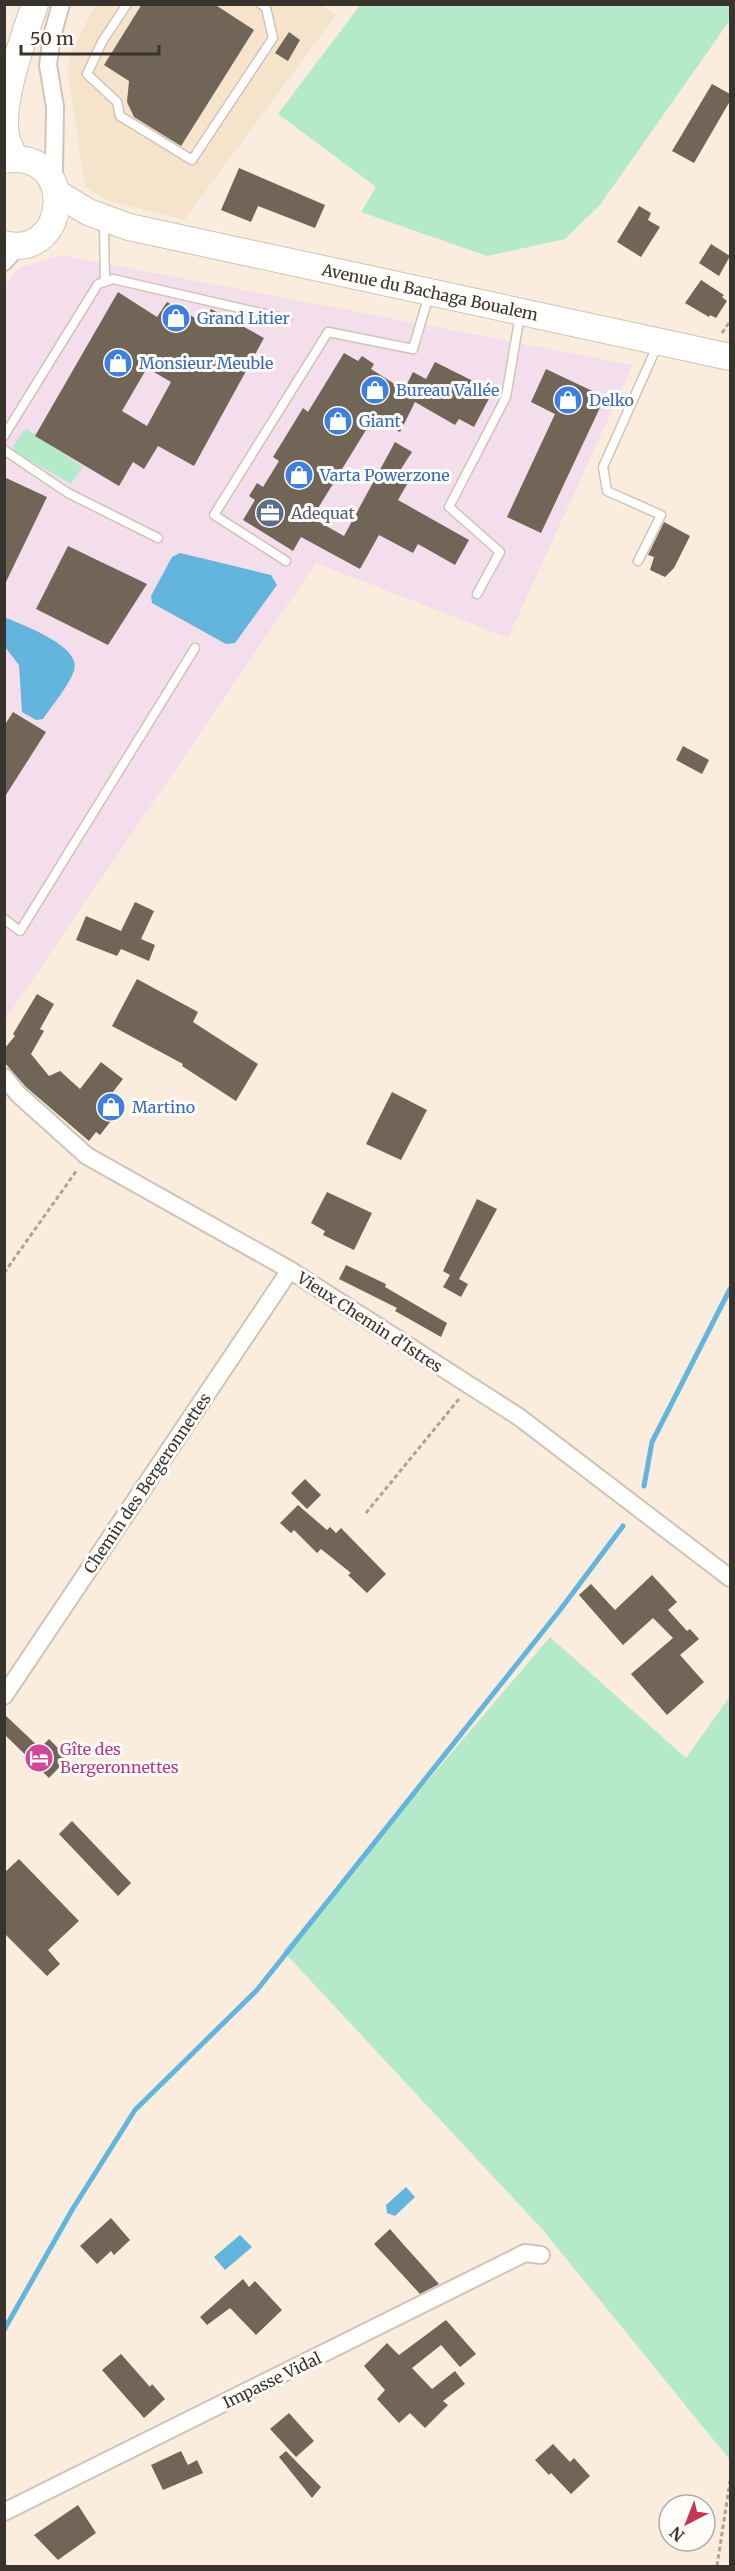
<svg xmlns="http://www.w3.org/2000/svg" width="735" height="2571" viewBox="0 0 735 2571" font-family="Merriweather,serif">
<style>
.built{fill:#f5e3cc}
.industrial{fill:#f5deeb}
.green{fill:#b4eaca}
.water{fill:#64b5dd}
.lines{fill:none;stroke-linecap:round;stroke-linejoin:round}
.stream{stroke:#64b5dd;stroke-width:5}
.building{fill:#706557;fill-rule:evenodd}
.lane-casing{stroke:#d0c4b4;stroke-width:11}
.street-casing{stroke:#d0c4b4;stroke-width:20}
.primary-casing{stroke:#d0c4b4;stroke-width:28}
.path{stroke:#ada397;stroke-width:3;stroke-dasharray:4.5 3;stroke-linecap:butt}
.lane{stroke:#fff;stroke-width:8}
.street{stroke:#fff;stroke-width:16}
.primary{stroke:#fff;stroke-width:26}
.labels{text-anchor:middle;stroke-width:6;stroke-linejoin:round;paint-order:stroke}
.street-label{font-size:16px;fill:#38332d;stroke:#fffcf9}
.shop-label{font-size:16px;fill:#366cbe;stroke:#fffcf9;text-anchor:start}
.service-label{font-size:16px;fill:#4e5e75;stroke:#fffcf9;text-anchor:start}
.hotel-label{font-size:16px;fill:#b23c85;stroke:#fffcf9;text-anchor:start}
</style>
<rect width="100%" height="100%" fill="#faeddd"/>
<path class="built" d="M319 4 336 15 184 220 106 200 85 186 68 72 71 53 95 5Z"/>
<path class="industrial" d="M61 255 633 365 508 638 316 563 5 1020 4 286 19 268Z"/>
<g class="green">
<path d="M361 4H730V20L600 205 565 239 487 256 361 212 376 187 278 114Z"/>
<path d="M27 429 83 467 71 484 14 451 13 446 23 431Z"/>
<path d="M550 1637 686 1758 730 1696V2460L542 2229 283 1951Z"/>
</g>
<g class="water">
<path d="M180 553 271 575 277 585 235 643 226 644 152 603 151 596 172 557Z"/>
<path d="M4 617C22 625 83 646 74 671 68 687 53 704 43 719L36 720 22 712 19 665 5 647Z"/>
<path d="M406 2187 415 2197 395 2216 387 2213 386 2205Z"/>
<path d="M240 2235 252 2247 225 2270 214 2257Z"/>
</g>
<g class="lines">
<g class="stream">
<path d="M644 1486 652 1442 730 1289"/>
<path d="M4 2330 72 2210 135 2110 257 1990 560 1610 623 1526"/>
</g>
</g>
<g class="building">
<path d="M142 4H214L254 30 181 146 134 117 127 102 129 81 104 65Z"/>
<path d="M289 32 300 40 288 61 275 53Z"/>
<path d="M712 84 730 94V101L694 163 672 151Z"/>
<path d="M239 168 325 205 315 228 258 206 251 222 221 210Z"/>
<path d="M639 206 651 213 648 220 660 227 641 257 617 242Z"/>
<path d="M711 244 730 256 719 276 699 263Z"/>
<path d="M701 280 724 295 722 297 727 301 716 318 710 315 709 317 685 303Z"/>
<path d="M118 292 157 317 167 302 204 323 211 309 264 338 194 466 158 446 144 469 133 462 119 486 35 436ZM147 368 171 382 147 426 122 411Z"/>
<path d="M344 353 358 361 362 356 374 364 371 369 404 390 413 372 426 379 435 362 493 391 474 427 459 419 455 425 415 402 400 432 374 417 312 518 344 536 395 442 412 452 399 472 410 479 398 500 469 540 455 565 418 544 413 553 379 535 360 569 301 537 293 551 243 520 255 500 249 496 257 483 263 487 279 461 273 457 281 444 303 408 308 412Z"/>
<path d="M546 369 605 397 541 533 507 517 555 414 531 402Z"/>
<path d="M4 477 47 497 4 586Z"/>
<path d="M664 522 690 536 674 568 665 577 650 570 654 557 648 555Z"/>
<path d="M68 546 147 584 108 645 36 609Z"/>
<path d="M13 712 46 732 4 798V726Z"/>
<path d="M683 746 709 760 702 774 676 760Z"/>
<path d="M135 902 154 911 141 939 155 945 149 961 121 949 117 956 76 940 86 916 121 931Z"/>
<path d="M137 979 198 1012 193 1022 258 1064 236 1101 182 1066 183 1064 112 1026Z"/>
<path d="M37 994 54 1004 40 1029 44 1031 31 1054 49 1076 60 1071 80 1089 101 1062 123 1079 102 1106 114 1117 100 1135 96 1132 89 1141 26 1087 4 1062V1049L15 1036 13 1034Z"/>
<path d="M392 1092 427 1110 401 1160 366 1144Z"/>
<path d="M327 1192 372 1213 354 1250 323 1235 325 1231 311 1223Z"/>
<path d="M477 1199 497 1209 459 1279 468 1284 461 1297 443 1287 450 1275 443 1271Z"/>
<path d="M346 1265 386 1284 385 1287 447 1323 441 1337 395 1311 397 1308 339 1279Z"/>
<path d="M305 1479 321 1495 307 1509 291 1493Z"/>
<path d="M298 1505 327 1530 330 1527 336 1533 341 1528 386 1574 367 1593 348 1575 351 1573 321 1549 317 1553 294 1530 291 1533 280 1523Z"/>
<path d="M652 1575 677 1602 668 1610 687 1631 690 1629 699 1639 680 1655 704 1682 667 1715 631 1674 673 1638 653 1618 623 1645 579 1595 591 1584 615 1610Z"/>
<path d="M4 1714 40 1748 49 1739 68 1758 49 1778 4 1734Z"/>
<path d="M72 1821 131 1883 118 1896 59 1834Z"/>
<path d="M19 1859 79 1921 48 1950 60 1964 47 1976 4 1933V1873Z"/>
<path d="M111 2218 130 2240 114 2255 111 2251 97 2264 80 2246Z"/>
<path d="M390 2229 403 2244 439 2284 420 2294 387 2258 374 2244Z"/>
<path d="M243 2279 249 2287 255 2281 282 2310 256 2335 230 2308 207 2325 200 2317Z"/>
<path d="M446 2320 476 2354 460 2367 441 2345 412 2368 432 2389 455 2371 465 2384 443 2401 448 2405 425 2428 410 2413 399 2423 377 2399 385 2390 364 2366 387 2343 399 2355Z"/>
<path d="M121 2354 150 2387 152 2384 165 2399 144 2418 102 2370Z"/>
<path d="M289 2413 314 2441 296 2457 270 2429Z"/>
<path d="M553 2444 570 2462 574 2458 590 2476 571 2494 551 2473 549 2475 535 2460Z"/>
<path d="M181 2451 188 2465 197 2460 203 2473 163 2490 151 2465Z"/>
<path d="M286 2451 321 2487 312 2498 279 2457Z"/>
<path d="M78 2505 96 2533 58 2560 34 2535Z"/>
</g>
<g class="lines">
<g class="lane-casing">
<g id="lane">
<path d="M127 4 102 42 87 74 117 102 120 116 192 160 273 38 266 8 261 4"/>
<path d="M104 227 105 282"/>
<path d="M4 436 98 284 113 279 287 319"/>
<path d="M4 450 68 493 158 538"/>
<path d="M286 561 214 515 328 332 413 349 429 295"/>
<path d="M638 561 661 515 607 491 603 467 658 344"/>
<path d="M477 594 500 552 449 507 506 397 520 315"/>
<path d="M4 919 20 931 195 648"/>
</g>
</g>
<g class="street-casing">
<g id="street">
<path d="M52 179 54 169 55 107 48 65 52 36 61 4"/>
<path d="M4 262 19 245"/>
<path d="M4 1077 18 1094 87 1156 290 1270 519 1417 730 1578"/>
<path d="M4 1696 290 1270"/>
<path d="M4 2512 525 2253 541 2255"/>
</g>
</g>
<g class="primary-casing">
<g id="primary">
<path d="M14 158C12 151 8 144 6 136 0 99 23 40 35 4"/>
<path d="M4 160C79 148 69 261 4 244"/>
<path d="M57 193 88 212 129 227 730 357"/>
</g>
</g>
<g class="path">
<path d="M722 333 730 321"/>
<path d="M4 1273 77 1170"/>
<path d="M366 1513 459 1399"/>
<path d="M717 2566 730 2481"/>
</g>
<use href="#lane" class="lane"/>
<use href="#street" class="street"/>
<use href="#primary" class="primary"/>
</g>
<defs>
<g id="shop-disc" transform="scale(1.5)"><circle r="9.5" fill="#3f7fe0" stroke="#fffcf9"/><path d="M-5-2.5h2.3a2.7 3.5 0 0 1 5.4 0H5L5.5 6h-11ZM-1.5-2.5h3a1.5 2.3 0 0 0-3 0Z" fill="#fff"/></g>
<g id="office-disc" transform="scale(1.5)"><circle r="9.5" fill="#5c6f8a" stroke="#fffcf9"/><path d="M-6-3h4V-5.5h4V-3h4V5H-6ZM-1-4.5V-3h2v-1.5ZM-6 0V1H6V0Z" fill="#fff"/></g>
<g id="hotel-disc" transform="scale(1.5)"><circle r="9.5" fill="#d1479c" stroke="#fffcf9"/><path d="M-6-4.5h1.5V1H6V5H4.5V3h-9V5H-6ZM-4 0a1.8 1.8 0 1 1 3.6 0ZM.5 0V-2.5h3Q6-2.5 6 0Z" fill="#fff"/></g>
</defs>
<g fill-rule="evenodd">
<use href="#shop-disc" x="176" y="318"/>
<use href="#shop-disc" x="118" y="363"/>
<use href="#shop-disc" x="375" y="390"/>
<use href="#shop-disc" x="568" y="400"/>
<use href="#shop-disc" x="338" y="421"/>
<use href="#shop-disc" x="299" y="475"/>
<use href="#office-disc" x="270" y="513"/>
<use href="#shop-disc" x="111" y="1107"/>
<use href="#hotel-disc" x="39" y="1758"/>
</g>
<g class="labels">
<g class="street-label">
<text transform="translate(430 292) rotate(12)" y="6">Avenue du Bachaga Boualem</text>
<text transform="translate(370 1322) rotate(33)" y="6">Vieux Chemin d'Istres</text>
<text transform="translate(147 1483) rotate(-56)" y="6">Chemin des Bergeronnettes</text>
<text transform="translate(272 2380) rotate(-26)" y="6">Impasse Vidal</text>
</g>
<g class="shop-label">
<text x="197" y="324">Grand Litier</text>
<text x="139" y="369">Monsieur Meuble</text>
<text x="396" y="396">Bureau Vallée</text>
<text x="589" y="406">Delko</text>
<text x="359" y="427">Giant</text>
<text x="320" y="481">Varta Powerzone</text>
<text x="132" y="1113">Martino</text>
</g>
<g class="service-label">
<text x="291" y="519">Adequat</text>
</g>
<g class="hotel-label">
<text x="60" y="1755">Gîte des<tspan x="60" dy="18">Bergeronnettes</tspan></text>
</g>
</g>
<rect width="735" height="2571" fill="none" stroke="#38332d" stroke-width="12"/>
<g transform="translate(687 2523) rotate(222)"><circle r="28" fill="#fffcf9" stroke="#afaca7" stroke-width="1.5"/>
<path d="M0-4.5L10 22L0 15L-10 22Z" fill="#c53555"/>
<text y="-9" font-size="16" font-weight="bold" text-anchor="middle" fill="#38332d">N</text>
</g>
<path d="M21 45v9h138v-9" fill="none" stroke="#38332d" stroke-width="3"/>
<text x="30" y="45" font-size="18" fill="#38332d" stroke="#fffcf9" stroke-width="4.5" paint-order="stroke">50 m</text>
</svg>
